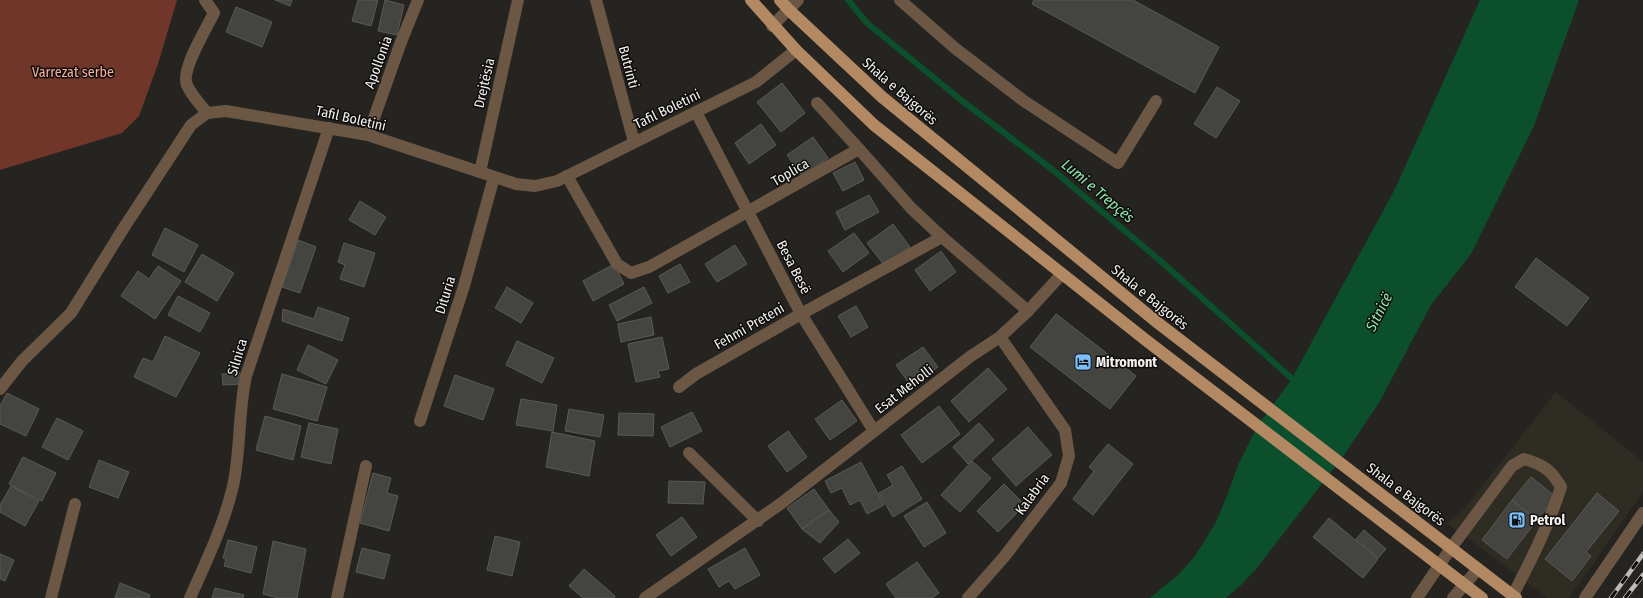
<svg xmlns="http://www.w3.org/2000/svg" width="1643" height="598" viewBox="0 0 1643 598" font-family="'Fira Sans Condensed',sans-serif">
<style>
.built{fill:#2f2c23}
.green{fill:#703629}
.water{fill:#0c4f2c}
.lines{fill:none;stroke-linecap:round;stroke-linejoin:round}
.stream{stroke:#0c4f2c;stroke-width:6}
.building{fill:#444541;stroke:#595b57}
.minor{stroke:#6b5744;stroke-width:12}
.major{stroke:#b28962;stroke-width:12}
.rail-casing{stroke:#bdbcba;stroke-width:4.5}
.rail{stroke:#0e0d0c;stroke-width:3;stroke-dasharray:9;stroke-linecap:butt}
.labels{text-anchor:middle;stroke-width:3;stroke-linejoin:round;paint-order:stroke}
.street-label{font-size:14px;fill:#f2f1ef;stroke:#0e0d0c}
.park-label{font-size:14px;fill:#faae9c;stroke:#0e0d0c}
.poi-label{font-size:14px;font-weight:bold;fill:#f2f1ef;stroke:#0e0d0c;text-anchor:start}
.water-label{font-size:15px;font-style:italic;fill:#8ee6ad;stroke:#0e0d0c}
</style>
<rect width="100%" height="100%" fill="#252421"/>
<path class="built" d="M1556 392 1643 462V492L1569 598H1548L1447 523 1465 508Z"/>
<path class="green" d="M0 0H177L158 64 139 116 122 133 0 170Z"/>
<path class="water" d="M1480 0H1579L1534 126 1471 254 1431 305 1380 401 1344 455 1257 568 1241 585 1226 598H1150L1178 575 1195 556 1216 522 1227 496 1238 465 1258 425 1291 380 1395 189Z"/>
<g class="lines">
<path class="stream" d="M848 0 867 23 961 100 1053 170 1164 264 1298 384"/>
</g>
<g class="building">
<path d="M275 0H292L290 6Z"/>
<path d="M358 0H378L371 26 352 21Z"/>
<path d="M385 0 404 5 397 35 378 31Z"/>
<path d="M1034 0H1133L1219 47 1195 93 1032 4Z"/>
<path d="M236 7 272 22 262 47 226 32Z"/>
<path d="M782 83 805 113 781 132 757 102Z"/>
<path d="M1217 87 1240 101 1216 138 1194 124Z"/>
<path d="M761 124 776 145 749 164 735 143Z"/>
<path d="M813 137 828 158 802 176 787 155Z"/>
<path d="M855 162 864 180 843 191 833 173Z"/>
<path d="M869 195 879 212 845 230 836 212Z"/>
<path d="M360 201 386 217 375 235 349 220Z"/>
<path d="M893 224 910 247 884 265 867 243Z"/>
<path d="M165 228 198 245 184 272 152 255Z"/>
<path d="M854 233 869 253 843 272 828 251Z"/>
<path d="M298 240 316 247 300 293 282 287Z"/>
<path d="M344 243 375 253 364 287 340 279 345 265 338 262Z"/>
<path d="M735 245 747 264 717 282 705 264Z"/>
<path d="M941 251 956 272 930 291 915 270Z"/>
<path d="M202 254 234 273 217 301 185 282Z"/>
<path d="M1536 258 1589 298 1567 326 1515 287Z"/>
<path d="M614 264 624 284 593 301 583 281Z"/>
<path d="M680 264 690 282 668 293 659 276Z"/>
<path d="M158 266 181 281 155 319 121 296 138 271 149 279Z"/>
<path d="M507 287 533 303 521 323 495 308Z"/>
<path d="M644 287 652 303 617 321 609 305Z"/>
<path d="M178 296 210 313 200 332 168 315Z"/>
<path d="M856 306 868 327 851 337 838 316Z"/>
<path d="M318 307 349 318 342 341 282 321 283 309 314 319Z"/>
<path d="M1056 314 1136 376 1110 409 1030 347Z"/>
<path d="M651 317 654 335 621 342 618 324Z"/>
<path d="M165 336 200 353 176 397 134 377 143 358 153 362Z"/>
<path d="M662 337 669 369 658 371 660 377 636 382 628 344Z"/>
<path d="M517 341 554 358 542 383 506 365Z"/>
<path d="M308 345 338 360 326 384 297 370Z"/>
<path d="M923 347 938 367 911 386 896 365Z"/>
<path d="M988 368 1007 389 969 422 951 401Z"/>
<path d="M240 373 241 384 223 385 222 374Z"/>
<path d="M282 374 327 387 317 421 273 409Z"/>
<path d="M455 375 494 389 483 420 444 406Z"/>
<path d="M7 393 39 409 26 436 0 424V406Z"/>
<path d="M521 399 557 405 553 431 516 425Z"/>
<path d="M842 400 857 421 830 440 815 419Z"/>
<path d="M939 406 960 434 922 463 901 435Z"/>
<path d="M569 409 604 415 600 437 565 431Z"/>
<path d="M692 412 702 431 670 447 661 427Z"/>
<path d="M619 413 654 414 653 436 618 435Z"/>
<path d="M265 416 301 426 293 460 256 450Z"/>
<path d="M57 418 83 431 68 460 42 447Z"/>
<path d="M309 423 338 429 331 464 301 457Z"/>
<path d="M979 423 994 440 968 464 953 447Z"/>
<path d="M1028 427 1052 455 1016 486 992 459Z"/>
<path d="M788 431 807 457 787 472 768 446Z"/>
<path d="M552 432 595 441 589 476 546 467Z"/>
<path d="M1108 444 1133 464 1093 515 1073 499 1094 471 1089 467Z"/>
<path d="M23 457 56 473 42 501 9 484Z"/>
<path d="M99 460 129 472 118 498 89 487Z"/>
<path d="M972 461 991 478 960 512 941 495Z"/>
<path d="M861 462 884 505 867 514 860 500 850 505 842 488 831 493 825 481Z"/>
<path d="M902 466 922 499 893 517 879 493 893 485 887 475Z"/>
<path d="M373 473 391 478 387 493 398 496 389 531 360 523Z"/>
<path d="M1531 477 1556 497 1537 520 1512 500Z"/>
<path d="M669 481 705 482 703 504 668 503Z"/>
<path d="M1004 484 1025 505 998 532 977 511Z"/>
<path d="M11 486 39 501 25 526 0 512V505Z"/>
<path d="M814 489 829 510 802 529 787 508Z"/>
<path d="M1597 493 1619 511 1586 552 1591 556 1572 581 1545 559Z"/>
<path d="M1512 500 1537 520 1507 559 1482 540Z"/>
<path d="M927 502 946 533 924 547 904 516Z"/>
<path d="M829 510 839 522 820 543 802 529Z"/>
<path d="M682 517 697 537 671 556 656 535Z"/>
<path d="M1329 518 1378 559 1363 578 1313 537Z"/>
<path d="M1364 530 1386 549 1378 558 1356 539Z"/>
<path d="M495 536 520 542 512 576 487 570Z"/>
<path d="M848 539 860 553 835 573 823 559Z"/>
<path d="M228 540 257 547 251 573 224 566 226 559 223 558Z"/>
<path d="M273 541 306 549 297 598H278L263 594Z"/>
<path d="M362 548 390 555 384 579 356 572Z"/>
<path d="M745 548 760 575 735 589 729 581 719 587 708 569Z"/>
<path d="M0 554 14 560 5 581 0 579Z"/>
<path d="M917 562 939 593 932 598H896L886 584Z"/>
<path d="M584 569 615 596 614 598H583L569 586Z"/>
<path d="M120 583 150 595 149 598H115Z"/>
<path d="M215 588 244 595 243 598H212Z"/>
</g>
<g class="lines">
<g class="minor">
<path d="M205 0 214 13C207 27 180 71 187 85 191 95 201 105 207 113"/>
<path d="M596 0 634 142"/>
<path d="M900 0 956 49 1024 101 1118 163 1156 101"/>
<path d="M772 26 798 0"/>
<path d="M817 103 859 149"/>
<path d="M696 112 801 314 874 431"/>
<path d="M368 135 401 42 418 0"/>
<path d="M480 172 518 0"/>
<path d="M567 176 617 264 631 273 649 267 859 149 911 208 942 237 1028 311"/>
<path d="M679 387 696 374 801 314 942 237"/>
<path d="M0 389 22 361 71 313 123 229 191 125 207 113 226 111 368 135 516 184 535 186 557 181 756 82 796 50"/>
<path d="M420 421 464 286 494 177"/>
<path d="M689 453 758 521"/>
<path d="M51 598 75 504"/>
<path d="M190 598C206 562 224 525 233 486 241 450 238 413 246 376L329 128"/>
<path d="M337 598 366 466"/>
<path d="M645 598 779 505 971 356 1000 337 1028 311 1061 275"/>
<path d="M968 598 1004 557 1061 483 1069 456 1065 430 1000 337"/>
<path d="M1417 598 1451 548 1512 466 1524 459C1543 464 1552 471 1561 487 1549 525 1531 560 1513 595"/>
<path d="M1453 598 1478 569"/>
<path d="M1585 598 1643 513"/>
</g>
<g class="major">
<path d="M751 0 796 50 874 125 1147 341 1482 598"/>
<path d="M780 0 789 10 882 97 1158 323 1516 598"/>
</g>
<g class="rail-casing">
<g id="rail">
<path d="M1611 598 1643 554"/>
<path d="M1625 598 1643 575"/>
</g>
</g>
<use href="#rail" class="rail"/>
</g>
<defs>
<g id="hotel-square" transform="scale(0.9)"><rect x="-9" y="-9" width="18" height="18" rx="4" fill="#7bbef8" stroke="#0e0d0c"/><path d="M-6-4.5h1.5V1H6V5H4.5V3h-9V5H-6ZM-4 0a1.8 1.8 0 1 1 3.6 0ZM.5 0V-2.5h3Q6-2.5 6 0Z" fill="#111"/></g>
<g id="fuel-square" transform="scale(0.9)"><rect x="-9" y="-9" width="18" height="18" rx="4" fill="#7bbef8" stroke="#0e0d0c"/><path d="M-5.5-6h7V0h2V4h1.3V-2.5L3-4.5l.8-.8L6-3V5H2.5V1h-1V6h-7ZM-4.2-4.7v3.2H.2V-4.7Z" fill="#111"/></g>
</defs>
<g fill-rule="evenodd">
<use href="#hotel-square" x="1083" y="362"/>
<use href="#fuel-square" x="1517" y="520"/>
</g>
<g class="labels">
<g class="street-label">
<text transform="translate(378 62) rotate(-70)" y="5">Apollonia</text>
<text transform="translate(629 67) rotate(75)" y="5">Butrinti</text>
<text transform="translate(484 83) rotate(-77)" y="5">Drejtësia</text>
<text transform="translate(900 91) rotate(41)" y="5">Shala e Bajgorës</text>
<text transform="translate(667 109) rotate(-26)" y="5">Tafil Boletini</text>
<text transform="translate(351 118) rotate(13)" y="5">Tafil Boletini</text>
<text transform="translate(790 172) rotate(-30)" y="5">Toplica</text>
<text transform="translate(794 267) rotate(63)" y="5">Besa Besë</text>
<text transform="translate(445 295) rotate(-73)" y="5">Dituria</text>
<text transform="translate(1150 297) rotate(39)" y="5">Shala e Bajgorës</text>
<text transform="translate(749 326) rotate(-30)" y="5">Fehmi Preteni</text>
<text transform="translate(237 357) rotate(-73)" y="5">Silnica</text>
<text transform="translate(904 389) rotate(-38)" y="5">Esat Meholli</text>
<text transform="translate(1032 494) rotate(-54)" y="5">Kalabria</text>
<text transform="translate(1406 494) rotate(37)" y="5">Shala e Bajgorës</text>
</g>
<g class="park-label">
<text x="73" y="77">Varrezat serbe</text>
</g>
<g class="poi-label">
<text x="1096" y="367">Mitromont</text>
<text x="1530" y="525">Petrol</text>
</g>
<g class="water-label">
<text transform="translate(1098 191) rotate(40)" y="5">Lumi e Trepçës</text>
<text transform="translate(1379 312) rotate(-63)" y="5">Sitnicë</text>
</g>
</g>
</svg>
